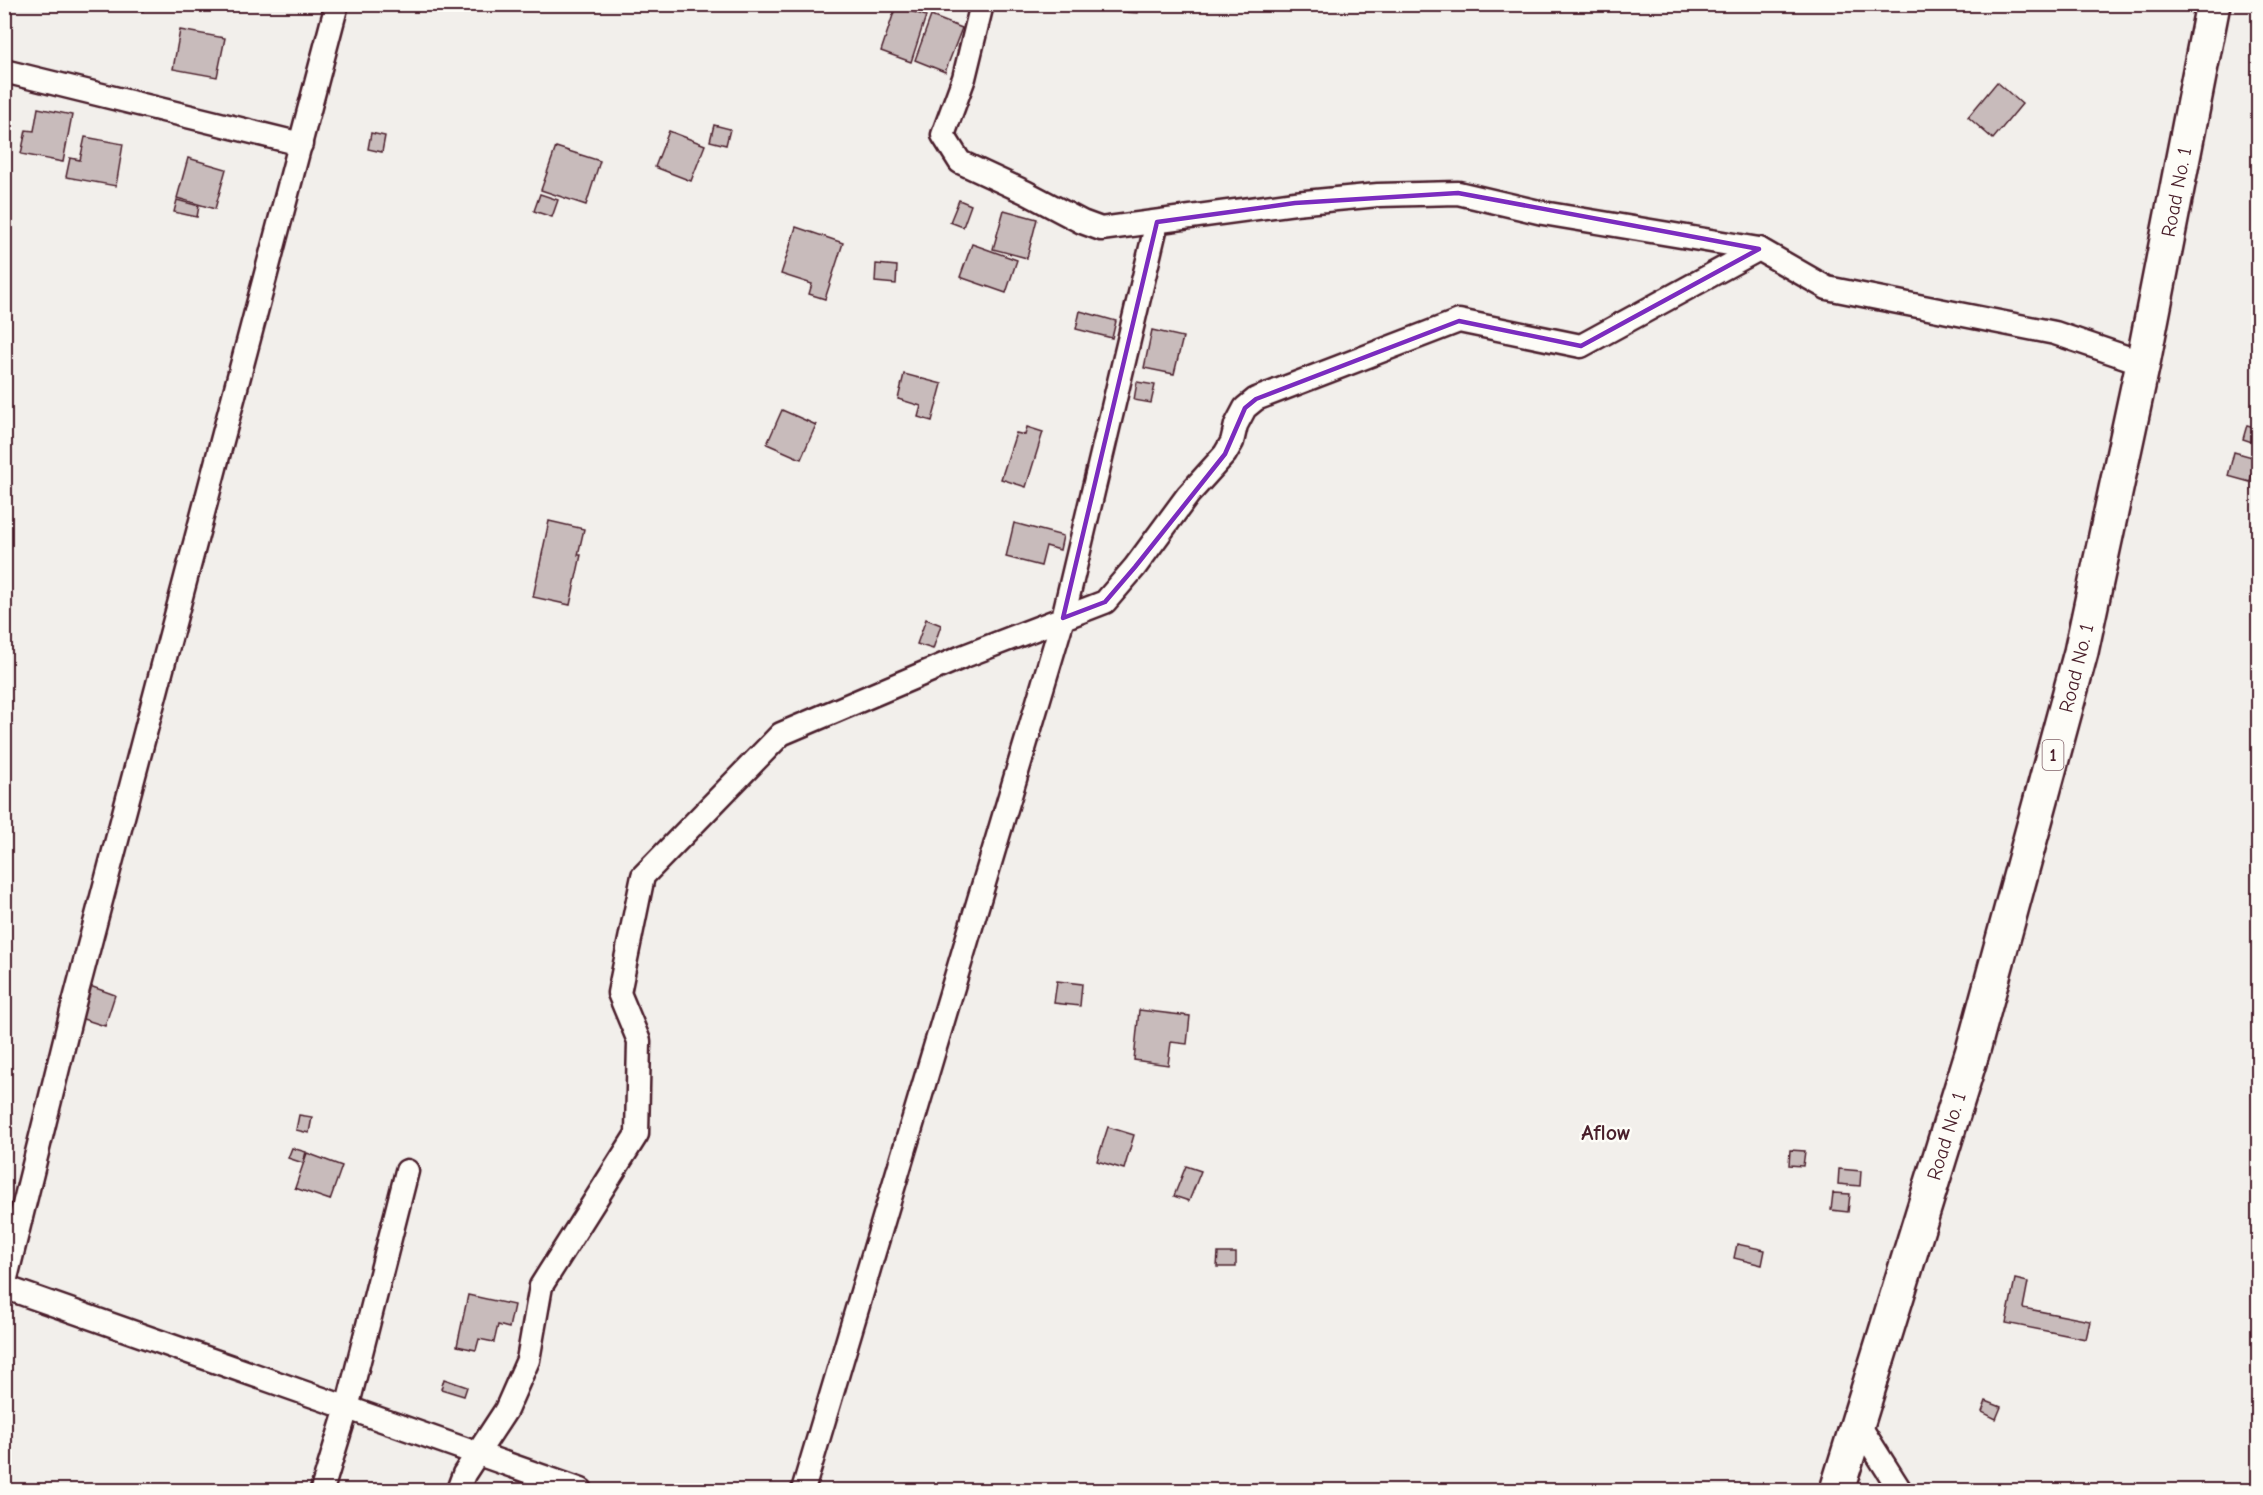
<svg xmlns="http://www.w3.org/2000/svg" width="2263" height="1495" viewBox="0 0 2263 1495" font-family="'Comic Neue',sans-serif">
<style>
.building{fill:#c8bbbb;stroke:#4a1f2b;stroke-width:1.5}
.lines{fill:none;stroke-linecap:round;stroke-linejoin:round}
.minor-casing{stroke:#4a1f2b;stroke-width:27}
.highway-casing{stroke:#4a1f2b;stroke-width:38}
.minor{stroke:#fdfcf7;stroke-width:22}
.highway{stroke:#fdfcf7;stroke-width:33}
.marked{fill:none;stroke:#7b2cbf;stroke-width:4.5;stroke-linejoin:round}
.labels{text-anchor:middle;stroke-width:5;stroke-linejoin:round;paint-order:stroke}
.shield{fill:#fdfcf7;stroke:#806168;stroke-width:1.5}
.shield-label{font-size:18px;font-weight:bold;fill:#4a1f2b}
.street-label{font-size:20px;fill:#4a1f2b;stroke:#fdfcf7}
.quarter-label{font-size:22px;font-weight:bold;fill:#4a1f2b;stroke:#fdfcf7}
</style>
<rect width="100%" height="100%" fill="#f2efeb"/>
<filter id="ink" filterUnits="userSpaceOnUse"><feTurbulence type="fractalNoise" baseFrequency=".0167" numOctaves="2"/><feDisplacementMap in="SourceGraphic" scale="12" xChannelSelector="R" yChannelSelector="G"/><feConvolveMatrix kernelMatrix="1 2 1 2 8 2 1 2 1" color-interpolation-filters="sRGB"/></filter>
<g filter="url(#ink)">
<g class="building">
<path d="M108 4H144L143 11Z"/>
<path d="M1124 4H1139L1138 13 1123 12Z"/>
<path d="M896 6 926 16 911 62 881 51Z"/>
<path d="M931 16 962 28 945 72 915 60Z"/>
<path d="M180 30 225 38 217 77 173 69Z"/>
<path d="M1997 82 2022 104 1993 139 1968 117Z"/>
<path d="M38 108 72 115 63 162 21 154 26 130 34 131Z"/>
<path d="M714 125 730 129 726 145 710 141Z"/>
<path d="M669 131 705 145 691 181 655 167Z"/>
<path d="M371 133 385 136 382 152 368 149Z"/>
<path d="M85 137 123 144 116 186 66 177 70 158 80 160Z"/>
<path d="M556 147 600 161 586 205 541 190Z"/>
<path d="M188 158 226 169 215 209 177 198Z"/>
<path d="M540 194 558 200 552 217 534 211Z"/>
<path d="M177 200 199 206 197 217 174 212Z"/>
<path d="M959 200 971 205 963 227 950 222Z"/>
<path d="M1004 210 1037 219 1027 258 993 249Z"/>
<path d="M796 227 843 243 825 299 809 294 812 284 781 274Z"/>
<path d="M972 244 1017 260 1006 293 960 277Z"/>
<path d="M876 264 897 266 896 284 875 282Z"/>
<path d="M1080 311 1116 321 1112 338 1076 329Z"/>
<path d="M1152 330 1183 337 1174 374 1144 368Z"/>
<path d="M904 374 942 384 932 421 918 417 921 406 898 399Z"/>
<path d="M1137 382 1155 385 1151 403 1134 400Z"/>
<path d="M782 410 816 425 801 459 767 444Z"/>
<path d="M2247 425 2258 428V444L2243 439Z"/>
<path d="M1027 427 1043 432 1026 487 1001 479 1016 433 1025 435Z"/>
<path d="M2234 452 2256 458 2250 482 2228 476Z"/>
<path d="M549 521 584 529 578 555H581L570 605 533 597Z"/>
<path d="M1014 523 1063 536 1060 550 1046 546 1041 566 1006 557Z"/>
<path d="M926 619 941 625 933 649 917 644Z"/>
<path d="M1057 981 1082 984 1080 1006 1054 1003Z"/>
<path d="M90 986 115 995 105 1026 80 1018Z"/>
<path d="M1139 1010 1190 1016 1187 1044 1171 1042 1168 1065 1134 1060Z"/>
<path d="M299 1115 312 1117 309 1133 296 1130Z"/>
<path d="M1108 1127 1134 1135 1124 1169 1097 1161Z"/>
<path d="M292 1148 306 1152 303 1163 288 1158Z"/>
<path d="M1790 1150 1805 1151 1803 1166 1789 1165Z"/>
<path d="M307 1153 342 1166 330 1200 295 1188Z"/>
<path d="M1186 1166 1201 1171 1189 1201 1174 1196Z"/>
<path d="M1839 1169 1861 1171 1860 1186 1838 1184Z"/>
<path d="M1833 1193 1850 1194 1848 1212 1831 1210Z"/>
<path d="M1737 1244 1765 1250 1762 1265 1734 1258Z"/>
<path d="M1218 1253H1236V1267H1217Z"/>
<path d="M2015 1279 2028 1282 2023 1308 2090 1321 2086 1339 2006 1323Z"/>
<path d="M468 1295 514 1305 509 1328 498 1325 494 1342 479 1339 476 1350 457 1346Z"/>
<path d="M444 1379 467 1387 464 1396 441 1389Z"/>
<path d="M1986 1401 2001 1407 1996 1419 1982 1412Z"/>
</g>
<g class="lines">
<g class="minor-casing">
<g id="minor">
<path d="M982 4 964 78 943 135 960 162 1025 192 1082 222 1101 229 1295 203 1378 195 1458 193 1543 213 1759 249"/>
<path d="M4 71 301 144"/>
<path d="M4 1286 73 1007 337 4"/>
<path d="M4 1287 581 1490"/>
<path d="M1857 1422 1900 1490"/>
<path d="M322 1490 347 1408 407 1171"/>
<path d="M458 1490 464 1474 506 1410 528 1360 541 1286 637 1134 639 1041 619 993 643 876 781 734 962 657 1105 602 1135 567 1188 495 1225 454 1232 442 1236 425 1245 408 1256 399 1459 321 1581 346 1759 249 1827 288 2055 333 2143 363"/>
<path d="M803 1490 1063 618 1157 222"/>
</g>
</g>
<g class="highway-casing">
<path id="highway" d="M1837 1490 1973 1050 2081 652 2143 363 2213 4"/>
</g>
<use href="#minor" class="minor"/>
<use href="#highway" class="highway"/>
</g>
</g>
<path class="marked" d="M1458 193 1759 249 1581 346 1459 321 1256 399 1245 408 1225 454 1135 567 1105 602 1063 618 1157 222 1295 203Z"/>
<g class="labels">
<rect class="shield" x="2042.5" y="740" width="21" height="30" rx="4.5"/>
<g class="shield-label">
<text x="2053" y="761">1</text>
</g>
<g class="street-label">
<text transform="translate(2176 192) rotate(-79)" y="7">Road No. 1</text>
<text transform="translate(2076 668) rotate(-76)" y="7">Road No. 1</text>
<text transform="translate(1946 1136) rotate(-73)" y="7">Road No. 1</text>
</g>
<g class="quarter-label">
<text x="1606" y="1140">Aflow</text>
</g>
</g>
<rect width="2263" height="1495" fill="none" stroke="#fdfcf7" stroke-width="24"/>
<rect x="12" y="12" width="2239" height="1471" fill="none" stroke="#4a1f2b" stroke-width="2" filter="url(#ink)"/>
</svg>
